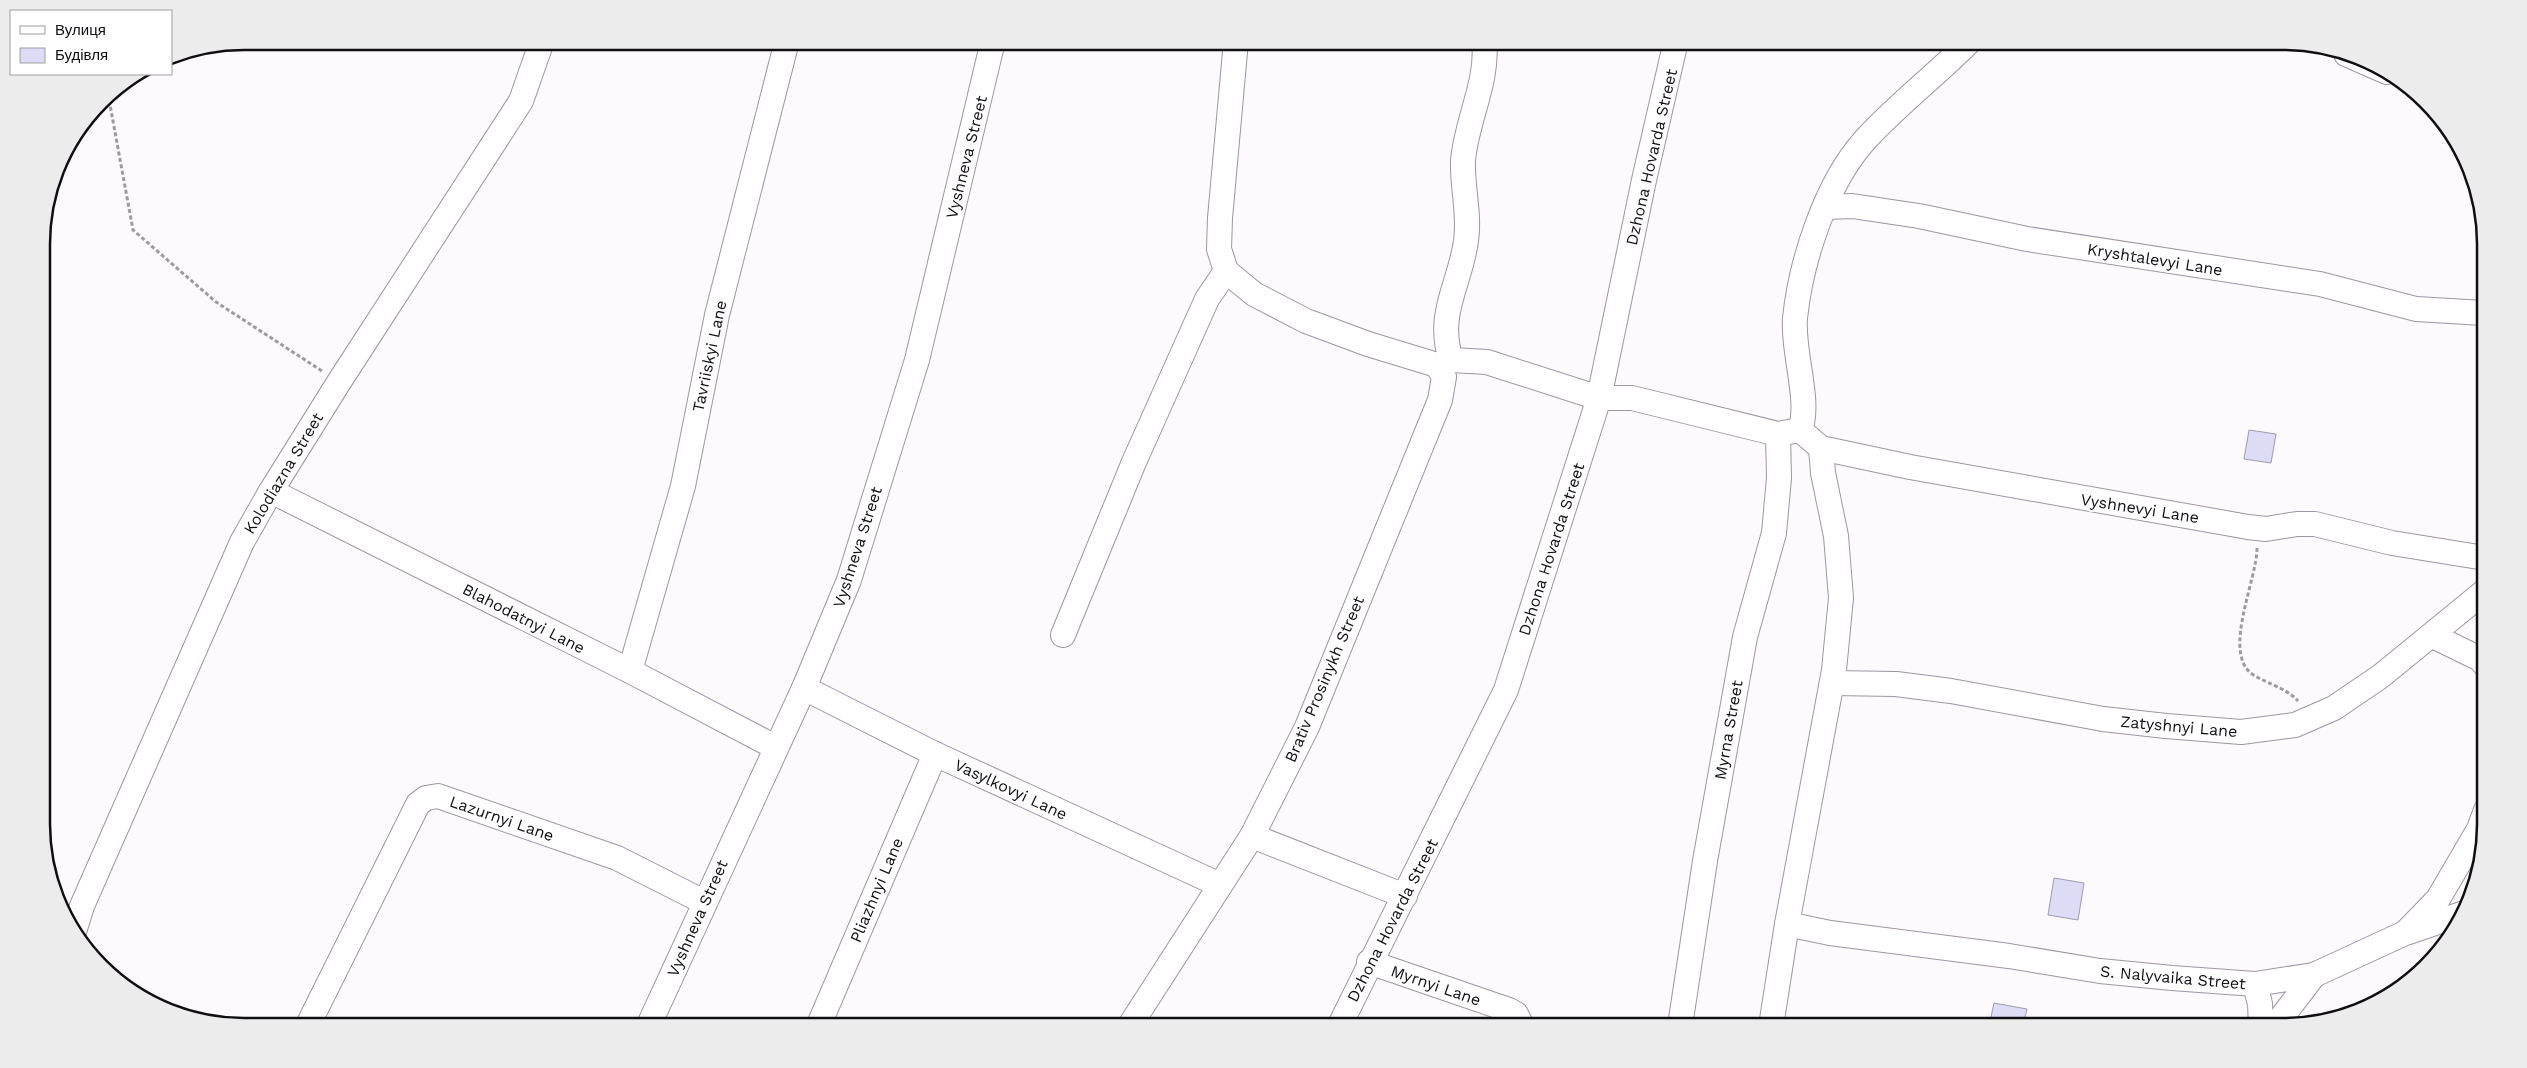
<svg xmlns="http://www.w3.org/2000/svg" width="2527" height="1068" viewBox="0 0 2527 1068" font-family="'Work Sans',sans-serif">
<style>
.building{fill:#dedbf7;stroke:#9d9cab}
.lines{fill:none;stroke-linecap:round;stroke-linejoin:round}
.minor-casing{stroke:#9e95a4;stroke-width:26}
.path{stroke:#9d9b9f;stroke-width:3;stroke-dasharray:4 2.5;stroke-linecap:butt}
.minor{stroke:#fff;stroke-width:24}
.labels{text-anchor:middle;stroke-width:4;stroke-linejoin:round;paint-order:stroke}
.street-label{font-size:16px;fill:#110e13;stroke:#fff}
.rim{fill:none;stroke:#110e13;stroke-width:2.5}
</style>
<rect width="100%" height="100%" fill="#fcfafd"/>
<g class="building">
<path d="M2249 430 2276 434 2271 463 2244 459Z"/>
<path d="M2054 878 2084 883 2078 920 2048 915Z"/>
<path d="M1994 1003 2027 1009 2023 1026H1989Z"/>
</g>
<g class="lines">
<g class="minor-casing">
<g id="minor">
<path d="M2346 54 2387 72"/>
<path d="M1826 207 1852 206 1919 216 2027 239 2320 284 2416 309 2484 313"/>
<path d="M1226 271 1254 294 1306 321 1368 344 1437 365 1451 360 1487 362 1599 398H1632L1778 434 1800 430"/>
<path d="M1226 271 1219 249 1220 218 1236 41"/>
<path d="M1451 360C1436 313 1460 285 1466 241 1470 214 1462 187 1463 161 1466 121 1489 81 1484 41"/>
<path d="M1800 430 1821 448 1910 467 2248 527 2266 529 2297 524H2315L2392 543 2485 558"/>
<path d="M1800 430C1811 401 1792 352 1795 318 1801 261 1826 183 1865 140 1897 105 1936 75 1970 41"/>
<path d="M271 491 630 671 775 747"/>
<path d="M1063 635 1134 462 1207 299 1226 271"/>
<path d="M2433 636 2480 659 2485 665"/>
<path d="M630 671 683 486 717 315 787 41"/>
<path d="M1832 683 1896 684 1951 691 2103 719 2166 726 2241 732 2295 725 2334 708 2381 676 2485 591"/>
<path d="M804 688 935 754 1220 885"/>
<path d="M1252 836 1405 896"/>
<path d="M1787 924 1830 933 2009 956 2100 971 2172 978 2255 984 2314 975 2405 933 2438 899 2479 829 2486 810"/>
<path d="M74 932 82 906 242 542 271 491 339 382 521 101 542 41"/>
<path d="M2409 932 2464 913"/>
<path d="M1369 962 1509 1010 1516 1014 1522 1026"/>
<path d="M2255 984 2260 1004 2261 1026"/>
<path d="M1680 1026 1705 861 1745 637 1774 533 1779 478 1778 434"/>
<path d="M1771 1026 1787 924 1834 670 1841 598 1836 536 1823 473 1821 448"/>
<path d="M2275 1026 2314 975"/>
<path d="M307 1027 418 804 426 798 438 796 617 858 704 902"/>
<path d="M648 1027 804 688 849 580 917 360 993 41"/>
<path d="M818 1027 935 754"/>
<path d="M1129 1027 1252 836 1307 727 1440 400 1444 377 1437 365"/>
<path d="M1339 1027 1506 690 1599 398 1644 180 1676 41"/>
</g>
</g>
<g class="path">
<path d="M108 94 133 230 216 302 322 371"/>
<path d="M2257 548C2257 580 2222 652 2252 674 2267 684 2285 687 2298 701"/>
</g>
<use href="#minor" class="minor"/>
</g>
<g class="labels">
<g class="street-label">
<text transform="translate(966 157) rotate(-76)" y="6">Vyshneva Street</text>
<text transform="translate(1651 157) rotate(-77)" y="6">Dzhona Hovarda Street</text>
<text transform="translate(2155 259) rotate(9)" y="6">Kryshtalevyi Lane</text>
<text transform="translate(709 356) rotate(-78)" y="6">Tavriiskyi Lane</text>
<text transform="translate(283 473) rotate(-59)" y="6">Kolodiazna Street</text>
<text transform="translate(2140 508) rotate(9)" y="6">Vyshnevyi Lane</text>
<text transform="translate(857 547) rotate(-72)" y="6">Vyshneva Street</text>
<text transform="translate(1551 549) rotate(-72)" y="6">Dzhona Hovarda Street</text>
<text transform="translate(524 618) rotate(27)" y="6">Blahodatnyi Lane</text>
<text transform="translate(1324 679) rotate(-67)" y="6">Brativ Prosinykh Street</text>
<text transform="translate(2179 726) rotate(5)" y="6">Zatyshnyi Lane</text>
<text transform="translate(1728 730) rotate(-80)" y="6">Myrna Street</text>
<text transform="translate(1011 789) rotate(25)" y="6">Vasylkovyi Lane</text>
<text transform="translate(502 818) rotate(19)" y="6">Lazurnyi Lane</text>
<text transform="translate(876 890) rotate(-67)" y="6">Pliazhnyi Lane</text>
<text transform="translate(697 918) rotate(-66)" y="6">Vyshneva Street</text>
<text transform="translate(1392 920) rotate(-63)" y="6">Dzhona Hovarda Street</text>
<text transform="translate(2173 977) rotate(5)" y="6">S. Nalyvaika Street</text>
<text transform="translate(1436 985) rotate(19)" y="6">Myrnyi Lane</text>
</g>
</g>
<path d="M0 0H2527V1068H0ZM244 50H2283A194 194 0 0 1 2477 244V824A194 194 0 0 1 2283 1018H244A194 194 0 0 1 50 824V244A194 194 0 0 1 244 50Z" fill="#ececec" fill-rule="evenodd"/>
<path class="rim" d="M244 50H2283A194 194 0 0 1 2477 244V824A194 194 0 0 1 2283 1018H244A194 194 0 0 1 50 824V244A194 194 0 0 1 244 50Z"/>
<rect x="10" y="10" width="162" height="65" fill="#ffffff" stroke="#a09fa1"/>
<rect x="20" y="26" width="25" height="8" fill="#ffffff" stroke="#a09fa1"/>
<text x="55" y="35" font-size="15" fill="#110e13">Вулиця</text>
<rect x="20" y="48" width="25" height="15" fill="#dedbf7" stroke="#a09fa1"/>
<text x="55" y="60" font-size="15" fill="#110e13">Будівля</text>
</svg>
